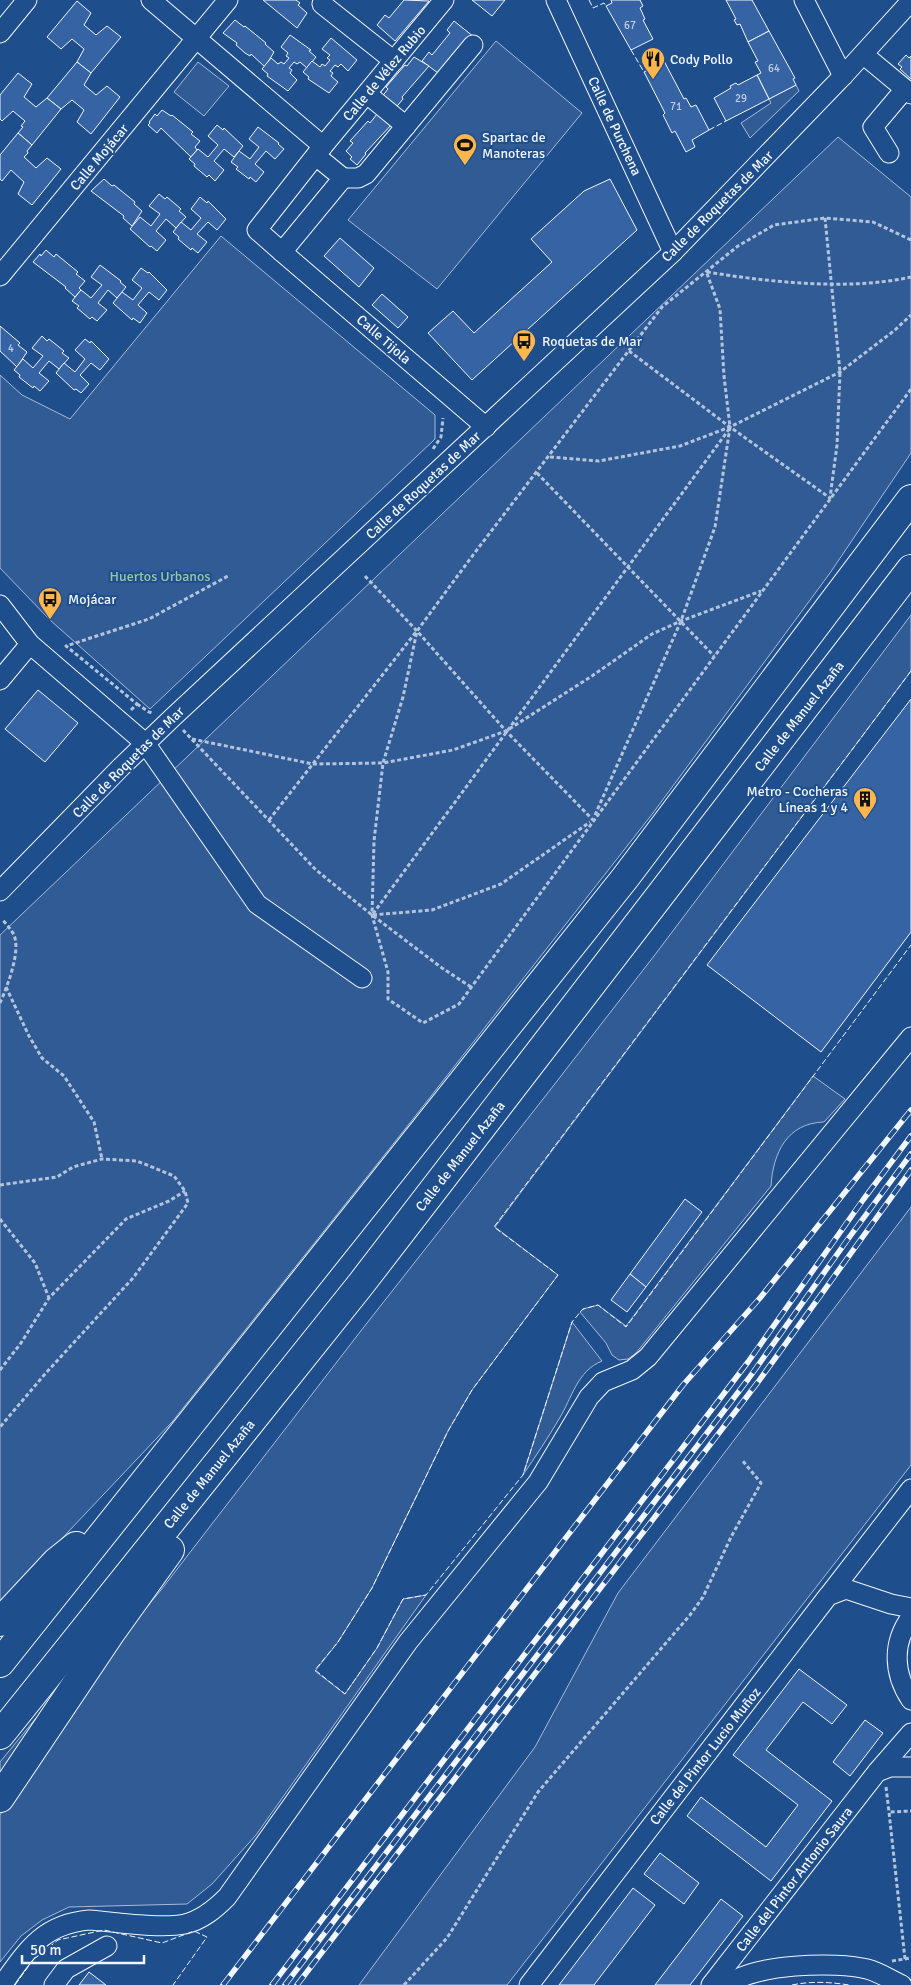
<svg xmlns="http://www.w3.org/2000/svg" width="911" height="1985" viewBox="0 0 911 1985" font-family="Signika,sans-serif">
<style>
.green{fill:#305b95;stroke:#a8bbd7}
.building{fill:#3563a3;stroke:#f2f6ff}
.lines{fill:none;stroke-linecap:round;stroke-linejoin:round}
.minor-casing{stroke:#f2f6ff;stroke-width:21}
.highway-casing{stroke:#f2f6ff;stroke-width:30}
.path{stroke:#b3c4dc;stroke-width:3;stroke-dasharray:4 2.5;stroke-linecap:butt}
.minor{stroke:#1f4e8c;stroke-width:19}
.highway{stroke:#1f4e8c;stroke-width:28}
.rail-casing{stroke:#f2f6ff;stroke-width:5.5}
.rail{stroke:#1f4e8c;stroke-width:4;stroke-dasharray:11;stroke-linecap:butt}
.fence{stroke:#f2f6ff;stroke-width:1;stroke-dasharray:6 2.5;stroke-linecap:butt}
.labels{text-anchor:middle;stroke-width:4;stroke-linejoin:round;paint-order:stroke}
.number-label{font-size:11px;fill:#c3d1e8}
.poi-label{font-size:14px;fill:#f2f6ff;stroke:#1f4e8c;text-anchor:start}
.street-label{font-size:14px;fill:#f2f6ff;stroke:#1f4e8c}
.park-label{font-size:14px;fill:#97c8a6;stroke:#1f4e8c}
</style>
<rect width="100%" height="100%" fill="#1f4e8c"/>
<g class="green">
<path d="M496 41 582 113 437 289 348 220Z"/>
<path d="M198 62 229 86 204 116 174 92Z"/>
<path d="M796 85 799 91 750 138 741 123 771 103 769 99Z"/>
<path d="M838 137 911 197V453L830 573 653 813 413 1119 172 1422 0 1604V935Z"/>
<path d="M221 236 435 415V439L150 709 50 620 0 568V375L22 395 70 419Z"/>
<path d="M911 615V671L495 1227 558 1275 472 1390 448 1431 372 1588 338 1642 315 1671 345 1694 377 1648 403 1599 426 1595 256 1835 212 1884 187 1904 69 1907 42 1920 21 1936 0 1962V1815L126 1632 161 1590 360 1332 547 1094 654 956Z"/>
<path d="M813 1076 845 1099 824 1122C787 1123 773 1153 771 1186L636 1353 628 1359 619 1360 612 1355 606 1343 580 1312 583 1309 598 1305 626 1326Z"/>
<path d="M911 1207V1465L507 1985H359L535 1747 618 1593Z"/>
<path d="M572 1322 602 1361C577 1371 572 1398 559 1419 548 1438 535 1457 523 1475Z"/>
<path d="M48 1712 0 1783V1762L36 1718Z"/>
</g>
<g class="building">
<path d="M263 0H296L300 3 298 5 307 13 297 28Z"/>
<path d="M404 0 429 1 395 41 377 25 385 15 389 18Z"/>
<path d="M472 0H505L492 16Z"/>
<path d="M611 0H640L643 6 640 8 645 19 643 20 653 39 631 50 606 6 612 3Z"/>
<path d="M726 0H752L769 31 748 42 740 24 737 25 734 20 736 19Z"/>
<path d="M77 1 91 13 84 25 96 35 107 26 121 37 91 73 77 62 84 49 72 39 61 49 47 37Z"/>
<path d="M235 20 244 27 245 26 266 43 265 44 274 52 265 67 251 54 250 56 245 53 236 45 237 43 223 33Z"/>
<path d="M454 21 474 37 442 76 422 61 429 52 432 55 450 33 447 30Z"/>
<path d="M769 31 795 78 793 79 796 85 769 99 757 75 761 73 755 62 758 61 748 42Z"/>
<path d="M290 35 311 50 309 51 316 57 307 68 300 62 297 64 294 62 289 68 292 70 290 73 297 80 288 91 267 76 268 74 262 69 271 58 278 64 281 62 284 64 289 58 286 56 288 53 281 47Z"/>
<path d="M331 38 357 60 348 71 341 64 338 67 335 65 330 71 333 73 331 76 338 82 329 93 308 79 309 77 303 72 312 61 320 67 322 64 325 66 330 60 327 58 330 55 322 49Z"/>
<path d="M906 55 909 58 911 56V79L900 69 902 67 898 64Z"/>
<path d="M414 57 429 66 402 97 403 99 393 111 381 98 388 89 386 87 405 65 407 66Z"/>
<path d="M664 61 684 99 686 98 691 107 696 105 709 130 692 140 695 147 686 152 675 131 672 133 663 115 665 113 644 72Z"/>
<path d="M77 62 91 73 84 85 96 95 107 86 120 97 91 134 77 122 84 110 72 100 61 109 47 98Z"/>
<path d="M18 73 32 84 24 97 36 107 47 98 61 109 32 145 18 133 23 127 21 126 25 121 13 111 2 121 0 119V95Z"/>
<path d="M757 75 769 99 726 121 714 98 731 88 730 86 736 83 738 85Z"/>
<path d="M162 110 171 116 172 115 193 132 191 134 200 141 195 147 197 150 191 157 161 128 157 133 148 125 150 123 149 122 155 114 157 116Z"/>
<path d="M377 114 393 123 365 153 366 154 357 165 350 159 352 157 346 151 353 143 350 141 368 121 370 123Z"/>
<path d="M217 125 223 130 224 128 243 146 234 157 224 149 214 161 224 170 215 181 209 175 207 177 194 166 195 164 189 159 198 149 208 157 218 145 208 136Z"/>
<path d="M258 127 279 143 278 144 284 149 275 159 266 151 255 164 264 172 256 182 250 177 249 179 236 169 238 167 231 162 239 151 250 159 259 147 249 139Z"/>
<path d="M18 133 32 145 27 151 28 153 24 157 36 168 47 158 61 169 32 205 18 194 24 182 11 170 2 181 0 179V155Z"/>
<path d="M104 179 112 186 114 185 135 202 134 204 142 211 132 226 123 218 124 216 91 191Z"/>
<path d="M610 179 637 230 472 380 428 333 453 311 474 333 552 262 531 239 584 191Z"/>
<path d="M159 194 165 199 167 197 181 209 179 211 186 217 176 228 166 219 156 231 166 240 157 251 151 246 150 247 130 229 140 217 151 226 160 214 149 206Z"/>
<path d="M200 197 207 203 208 201 226 219 217 230 208 222 197 234 207 242 198 253 192 248 191 250 178 239 179 237 173 232 181 222 191 230 201 218 191 209Z"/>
<path d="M340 238 374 268 359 287 324 256Z"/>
<path d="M46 250 54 257 56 254 78 272 76 274 85 281 79 288 81 290 75 297 65 288 66 287 33 262 40 254 41 256Z"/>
<path d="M100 265 121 281 120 282 126 287 117 298 108 290 98 303 107 310 97 321 92 317 90 319 77 308 79 306 72 301 81 290 91 298 102 285 91 277Z"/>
<path d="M141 268 148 273 149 272 167 290 159 300 149 292 138 305 147 313 140 323 133 318 132 320 113 303 122 292 133 300 142 288 132 280Z"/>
<path d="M382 294 408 317 398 328 372 305Z"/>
<path d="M0 326 20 343 18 345 27 352 17 367 0 351Z"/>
<path d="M42 336 47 341 49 339 64 351 62 353 69 358 59 369 49 361 39 373 49 381 40 391 34 386 33 388 19 377 20 375 14 370 23 359 33 368 43 356 32 348Z"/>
<path d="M85 339 90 343 91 341 109 359 100 370 91 363 80 375 89 384 81 393 76 389 74 390 56 373 64 363 75 372 85 359 75 350Z"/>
<path d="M38 690 78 723 45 762 5 729Z"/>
<path d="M911 699V932L821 1052 707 965Z"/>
<path d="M685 1199 702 1212 646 1287 630 1274Z"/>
<path d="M630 1274 646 1287 627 1312 611 1300Z"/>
<path d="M799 1669 847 1705 832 1724 803 1702 766 1750 832 1801 771 1881 687 1816 701 1797 766 1847 798 1805 733 1755Z"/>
<path d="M865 1720 883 1733 850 1776 833 1762Z"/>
<path d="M660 1853 699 1883 684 1904 644 1874Z"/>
<path d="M633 1888 655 1905 594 1985H559Z"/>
<path d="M721 1899 743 1916 690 1985H655Z"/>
<path d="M89 1972 106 1985H79Z"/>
</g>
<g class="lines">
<g class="minor-casing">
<g id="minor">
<path d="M151 0 323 146"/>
<path d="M556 0 673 252"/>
<path d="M804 0 843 76"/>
<path d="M322 4 394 61"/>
<path d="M0 33 27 0"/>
<path d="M864 55 911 94"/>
<path d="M367 94 406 126"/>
<path d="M889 153 873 127 905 89"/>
<path d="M316 156 343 178 282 252 257 230 323 146 444 0"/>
<path d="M343 178H358L366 174 473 45"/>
<path d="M282 252 486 427"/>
<path d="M0 276 228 0"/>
<path d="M0 605 30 644 145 743 257 904 362 978"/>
<path d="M0 680 30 644"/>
<path d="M0 891 121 767 172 718 673 252 843 76 911 1"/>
<path d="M829 1595 911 1489"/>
<path d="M911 1617C892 1643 893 1673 911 1700"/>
<path d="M877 1772 890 1767H911"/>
<path d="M2 1985C27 1950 43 1924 89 1920 116 1922 160 1929 185 1924 202 1920 215 1909 227 1897L408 1642 538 1482 589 1397 603 1382 632 1370 648 1357 911 1037"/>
<path d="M54 1985 66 1969 107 1946"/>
<path d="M529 1985 828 1596 846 1589 891 1604 911 1608"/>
<path d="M711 1985 877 1772 911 1733"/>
<path d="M728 1985C751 1964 837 1961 867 1969 879 1972 891 1980 902 1985"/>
</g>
</g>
<g class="highway-casing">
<g id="highway">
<path d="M0 1622 56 1562 76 1546"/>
<path d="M0 1663 625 878 911 499"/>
<path d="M0 1735 361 1284 911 569"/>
<path d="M0 1798 112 1631 170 1550"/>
</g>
</g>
<g class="path">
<path d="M911 240 873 222 825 218 774 225 738 246 662 307 470 559 417 631 403 697 383 763 374 841 372 915 388 972V999L423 1023 459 1004 911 389"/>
<path d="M707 272C769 282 849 291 911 277"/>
<path d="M629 351 730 427 830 498 837 445 840 372 825 218"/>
<path d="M433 449 441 437 443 418"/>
<path d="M550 457 599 461 680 446 730 427 840 372 895 330 911 315"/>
<path d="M537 473 714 656"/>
<path d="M365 576 417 631 506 731 593 820"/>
<path d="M137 704 149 712 153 713"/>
<path d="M131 710 137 704 66 646 149 619 228 576"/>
<path d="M183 730 316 870 372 915 730 428"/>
<path d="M192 739 313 764 383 763 453 750 506 731 592 676 652 634 681 621 761 591"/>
<path d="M595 815 681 621 715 527 730 427 724 376 720 309 706 271"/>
<path d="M269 820 416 632"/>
<path d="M6 987 29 1036 42 1058 64 1076 94 1122 102 1159"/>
<path d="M471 987 442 968 372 915 432 910 501 884 590 822"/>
<path d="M0 1003C7 987 21 952 14 935 11 929 6 924 2 919"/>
<path d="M0 1185 57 1177 73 1167 102 1159 137 1161 174 1176 185 1191 188 1203 133 1278 45 1374 0 1427"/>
<path d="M0 1219 35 1263 49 1298"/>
<path d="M0 1370 21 1343 49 1298 126 1219 169 1201 185 1191"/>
<path d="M886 1787 889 1812"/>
<path d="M905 1959 889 1812 911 1811"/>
<path d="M892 1961 911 1958"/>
<path d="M404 1985 447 1938 538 1792 690 1615 703 1597 731 1537 761 1483 742 1460"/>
</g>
<use href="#minor" class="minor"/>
<use href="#highway" class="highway"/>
<g class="rail-casing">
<g id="rail">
<path d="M223 1985 683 1385 760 1298 911 1110"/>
<path d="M272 1985 748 1362 863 1200 911 1136"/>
<path d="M285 1985 749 1378 848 1239 911 1154"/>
<path d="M297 1985 758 1382 911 1170"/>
</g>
</g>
<use href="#rail" class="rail"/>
<g class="fence">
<path d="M589 0 593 8 604 3 606 6"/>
<path d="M631 50 644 72"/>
<path d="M709 130 726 121"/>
<path d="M911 671 494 1227 558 1275 472 1390 448 1431 372 1588 338 1642 315 1670 345 1694 377 1648 403 1599 426 1595 523 1475 572 1322 583 1309 598 1305 626 1327 911 945"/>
<path d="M15 1985 33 1960 58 1940 104 1930 162 1943 194 1931 207 1937 173 1985"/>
<path d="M792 1985C811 1981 830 1982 849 1985"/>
</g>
</g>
<defs>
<g id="restaurant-pin" transform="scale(1.25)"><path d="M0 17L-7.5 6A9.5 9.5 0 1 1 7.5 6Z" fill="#ffb74d" stroke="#1f4e8c"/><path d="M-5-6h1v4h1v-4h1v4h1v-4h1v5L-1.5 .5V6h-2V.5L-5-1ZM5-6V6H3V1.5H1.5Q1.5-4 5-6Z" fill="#111"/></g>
<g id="stadium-pin" transform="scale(1.25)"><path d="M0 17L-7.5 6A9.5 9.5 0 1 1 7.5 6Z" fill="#ffb74d" stroke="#1f4e8c"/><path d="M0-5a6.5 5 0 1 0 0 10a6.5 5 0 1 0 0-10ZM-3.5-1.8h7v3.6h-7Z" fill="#111"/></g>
<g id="bus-pin" transform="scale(1.25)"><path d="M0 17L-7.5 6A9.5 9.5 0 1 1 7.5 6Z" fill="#ffb74d" stroke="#1f4e8c"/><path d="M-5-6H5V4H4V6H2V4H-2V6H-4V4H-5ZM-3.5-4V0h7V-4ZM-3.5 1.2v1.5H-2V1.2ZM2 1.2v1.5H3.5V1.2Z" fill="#111"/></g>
<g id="building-pin" transform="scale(1.25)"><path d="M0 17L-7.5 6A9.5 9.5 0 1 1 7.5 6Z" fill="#ffb74d" stroke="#1f4e8c"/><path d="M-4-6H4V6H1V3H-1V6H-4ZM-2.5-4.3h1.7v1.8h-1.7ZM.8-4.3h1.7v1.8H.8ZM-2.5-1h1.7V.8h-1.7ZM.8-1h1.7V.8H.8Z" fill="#111"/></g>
</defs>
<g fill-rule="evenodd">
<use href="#restaurant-pin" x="653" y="59"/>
<use href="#stadium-pin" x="465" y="145"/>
<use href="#bus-pin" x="524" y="341"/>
<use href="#bus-pin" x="50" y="599"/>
<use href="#building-pin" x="865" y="799"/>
</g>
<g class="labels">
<g class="number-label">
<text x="630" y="29">67</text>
<text x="774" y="72">64</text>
<text x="741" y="102">29</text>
<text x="676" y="110">71</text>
<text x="11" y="352">4</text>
</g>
<g class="poi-label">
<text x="670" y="64">Cody Pollo</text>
<text x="482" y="142">Spartac de<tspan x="482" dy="16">Manoteras</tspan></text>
<text x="542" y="346">Roquetas de Mar</text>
<text x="68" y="604">Mojácar</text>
<text x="848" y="796" text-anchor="end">Metro - Cocheras<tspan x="848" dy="16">Líneas 1 y 4</tspan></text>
</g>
<g class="street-label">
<text transform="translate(384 73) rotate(-50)" y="5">Calle de Vélez Rubio</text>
<text transform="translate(615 126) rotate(65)" y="5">Calle de Purchena</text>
<text transform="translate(99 157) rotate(-50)" y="5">Calle Mojácar</text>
<text transform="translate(717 206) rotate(-45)" y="5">Calle de Roquetas de Mar</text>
<text transform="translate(384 339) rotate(41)" y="5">Calle Tijola</text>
<text transform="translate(423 485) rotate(-43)" y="5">Calle de Roquetas de Mar</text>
<text transform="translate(799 716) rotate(-52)" y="5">Calle de Manuel Azaña</text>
<text transform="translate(128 762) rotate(-45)" y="5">Calle de Roquetas de Mar</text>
<text transform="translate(460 1156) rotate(-52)" y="5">Calle de Manuel Azaña</text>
<text transform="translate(209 1474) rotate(-51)" y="5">Calle de Manuel Azaña</text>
<text transform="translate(705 1756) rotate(-52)" y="5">Calle del Pintor Lucio Muñoz</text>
<text transform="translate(794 1879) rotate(-52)" y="5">Calle del Pintor Antonio Saura</text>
</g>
<g class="park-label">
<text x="160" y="581">Huertos Urbanos</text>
</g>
</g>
<path d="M22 1955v8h122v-8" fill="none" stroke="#f2f6ff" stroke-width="2.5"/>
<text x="30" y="1955" font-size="15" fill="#f2f6ff" stroke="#1f4e8c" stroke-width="4" paint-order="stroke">50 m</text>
</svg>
